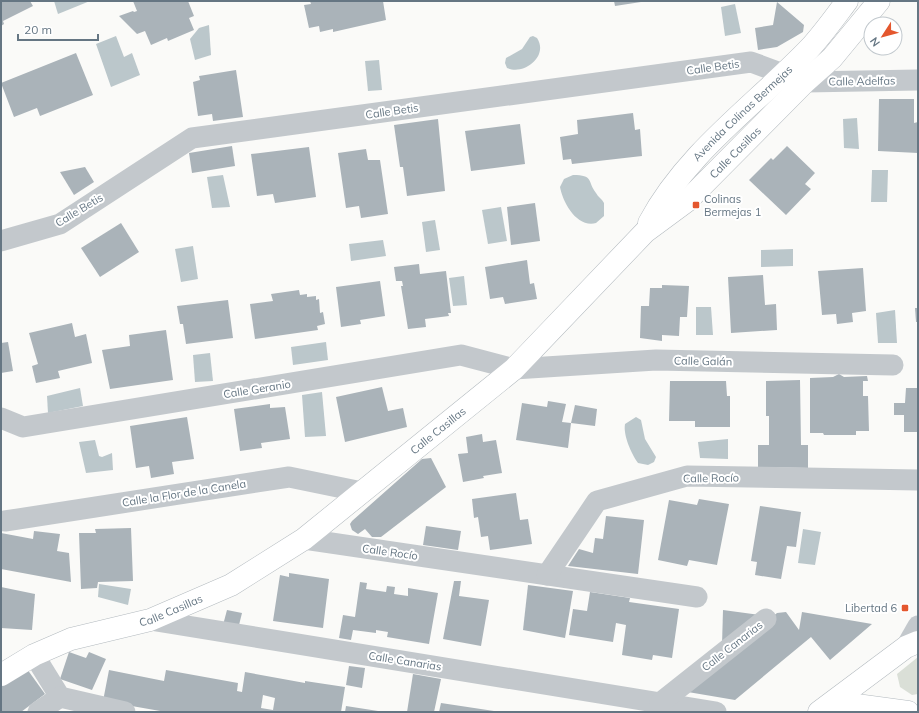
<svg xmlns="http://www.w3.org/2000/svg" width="919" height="713" viewBox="0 0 919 713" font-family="Mulish,sans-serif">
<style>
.green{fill:#dadfd7}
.water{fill:#bbc7cb}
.building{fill:#aab3b9;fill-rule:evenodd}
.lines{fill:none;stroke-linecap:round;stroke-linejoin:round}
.secondary-casing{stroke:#b3babf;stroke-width:23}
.street{stroke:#c3c8cc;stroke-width:21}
.secondary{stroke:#fff;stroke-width:22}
.poi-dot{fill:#e4572e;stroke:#fff;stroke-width:1.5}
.labels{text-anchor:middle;stroke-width:4;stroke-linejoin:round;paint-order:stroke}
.street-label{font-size:11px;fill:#657683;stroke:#fff}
.poi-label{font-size:11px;fill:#657683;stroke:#fff;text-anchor:start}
</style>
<rect width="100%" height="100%" fill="#fafaf8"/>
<path class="green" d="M918 657V694L912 695 900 687 897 674Z"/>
<g class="water">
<path d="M54 1H90L58 14Z"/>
<path d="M735 4 741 33 725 36 721 7Z"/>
<path d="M209 25 211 55 195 60 190 39 199 28Z"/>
<path d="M116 36 124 57 132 53 140 75 111 87 96 44Z"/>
<path d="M533 36 537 38C549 56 524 76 507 68L505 63 506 58 522 49 530 37Z"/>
<path d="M379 60 382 90 368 91 365 61Z"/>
<path d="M857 118 859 149 844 148 843 119Z"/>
<path d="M872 170H888L887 202H871Z"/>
<path d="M223 175 230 207 212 208 207 177Z"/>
<path d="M573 175C594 175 587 181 596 193 598 197 602 199 604 203V216L596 223C577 228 563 203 560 187L564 179Z"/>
<path d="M501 207 507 241 488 244 482 210Z"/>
<path d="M435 220 440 250 426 252 422 222Z"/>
<path d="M383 240 386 256 351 261 349 244Z"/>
<path d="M193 246 198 279 181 282 175 249Z"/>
<path d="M793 249V266L761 267V250Z"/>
<path d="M464 276 467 305 453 306 449 278Z"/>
<path d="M696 307H711L713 335H696Z"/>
<path d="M895 310 897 343H878L876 313Z"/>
<path d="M326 342 328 360 293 365 291 347Z"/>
<path d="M210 353 213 381 195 382 193 355Z"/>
<path d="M80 388 83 406 48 413 47 396Z"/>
<path d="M322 392 326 436 305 437 302 395Z"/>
<path d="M636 417 641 420 645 439 656 457 654 462 648 465 638 463C631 453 623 435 625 424Z"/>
<path d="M728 439V459L700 458 698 442Z"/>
<path d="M95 440 99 456 102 457 112 453 113 470 86 473 79 442Z"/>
<path d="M803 529 821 532 815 565 798 563Z"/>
<path d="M99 584 131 589 128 605 98 597Z"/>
</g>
<g class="building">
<path d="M1 1H30L33 6 3 21 4 24 1 26Z"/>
<path d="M133 1H188L194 16 189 18 194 30 168 41 167 38 151 45 145 31 137 34 119 16 133 11 134 12 137 11Z"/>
<path d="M310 1H383L386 20 333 32V29L320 32 319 26 309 28 304 5 311 4Z"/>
<path d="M614 1H641V2L615 6Z"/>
<path d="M777 2 804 25 803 32 777 47 758 50 755 28 773 25Z"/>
<path d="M76 53 93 95 40 116 37 108 14 117 1 83Z"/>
<path d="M236 70 243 117 213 121 212 114 198 116 193 82 200 80 199 76Z"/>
<path d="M879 99H914V123L918 122V153L878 151Z"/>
<path d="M633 113 635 130 640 129 642 156 572 164 571 159 563 160 560 137 578 134 577 120Z"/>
<path d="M438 119 445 191 407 196 403 167H400L394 125Z"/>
<path d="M520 124 525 164 471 171 465 131Z"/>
<path d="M232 146 235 166 192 173 189 153Z"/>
<path d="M787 146 815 173 805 184 811 189 786 215 749 180 771 158 773 160Z"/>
<path d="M309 147 316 197 275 203 273 194 257 196 251 154Z"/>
<path d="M366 149 368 160H380L388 214 361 218 359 206 346 208 338 153Z"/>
<path d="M85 167 94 182 74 195 60 172Z"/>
<path d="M535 203 540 241 511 245 507 207Z"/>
<path d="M121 223 139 252 100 277 81 248Z"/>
<path d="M527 260 530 284 534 283 537 299 505 304 503 297 490 299 485 267Z"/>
<path d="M419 264 420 274 446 271 451 313H448L449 316 425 319 426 327 408 329 401 286H403L402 281H396L394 267Z"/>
<path d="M863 268 866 311 852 313 853 322 837 324 836 314 822 315 818 271Z"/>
<path d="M763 275 765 305 776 304 777 330 731 333 728 277Z"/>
<path d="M380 281 385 316 360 320 361 324 341 327 336 287Z"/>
<path d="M662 285 689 286 687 317H680L679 336 662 335V341L640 338 641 306H649L650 288H662Z"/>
<path d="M299 290 300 295 307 294V297L316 296V300L319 299 320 313 323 312 325 324 317 326 318 330 255 339 250 304 273 301 271 294Z"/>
<path d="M228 300 233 338 186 344 183 324H180L177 306Z"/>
<path d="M915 308H918V322H916Z"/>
<path d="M72 323 75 337 86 334 92 363 58 371 60 378 36 383 32 366 38 364 29 333Z"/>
<path d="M166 330 173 380 110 389 102 350 130 346 129 335Z"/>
<path d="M8 342 13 371 1 373V343Z"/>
<path d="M839 374 844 377 867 376 868 381H863V396H868L869 431H856V435H824L823 433H810V378L833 377Z"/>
<path d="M800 380 801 445H808V468L758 467V445H769V416H766V381Z"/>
<path d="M670 381H726L727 396H730V427H695V421H669Z"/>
<path d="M382 387 388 411 403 408 407 427 345 442 336 397Z"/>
<path d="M906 388H918V432H904V415H894V403H905Z"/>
<path d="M548 401 566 404 562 422 571 423 568 448 516 440 522 403 547 407Z"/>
<path d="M270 404V408L285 407 290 439 261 443 262 448 240 451 234 409Z"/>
<path d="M575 405 597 409 595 426 571 423Z"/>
<path d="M187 417 194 459 172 462 174 474 151 478 149 466 136 468 130 426Z"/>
<path d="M482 434 483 442 496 440 502 473 483 476 484 478 463 482 458 454 468 453 466 437Z"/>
<path d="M431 458 446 487 381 537H372L365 529 358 534 352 530 350 524 352 521 422 459Z"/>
<path d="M516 493 520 520 528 519 532 544 490 550 488 536 481 537 478 517 474 518 472 499Z"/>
<path d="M699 499 729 504 717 565 689 560 687 566 658 560 669 500 697 505Z"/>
<path d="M760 506 801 512 796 547 787 546 781 579 755 575 757 562 751 561Z"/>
<path d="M606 516 644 520 638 574 568 566 579 549 593 553 595 538 603 539Z"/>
<path d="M426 526 461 531 458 550 423 545Z"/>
<path d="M131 528 133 581 98 582 97 588 81 589 79 533H96L95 529Z"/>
<path d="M34 531 60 534 57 551 69 553 71 582 1 569V533L33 539Z"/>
<path d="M289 573 329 579 323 628 273 621 280 575 289 577Z"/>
<path d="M454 581H461L459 596 489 600 481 646 443 639Z"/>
<path d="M360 582 367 583 366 589 386 592 387 586 395 587 394 594 408 596V588L438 593 429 644 387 637 388 632 376 630V633L353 630 351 640 339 638 343 615 355 617Z"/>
<path d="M528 585 573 591 565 638 523 630Z"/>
<path d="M1 587 35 594 32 630 1 628Z"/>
<path d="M590 592 630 598 629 602 679 609 672 658 653 655 652 660 622 655 626 625 616 623 613 642 569 635 573 609 587 611Z"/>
<path d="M227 610 242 613 238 629 223 625Z"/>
<path d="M723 610 760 615 722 645Z"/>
<path d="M786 612 799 630 802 612 872 624 830 660 811 637 735 700 682 691 777 613Z"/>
<path d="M69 652 86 658 89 652 106 659 92 690 60 679Z"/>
<path d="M349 666 365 668 362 688 346 685Z"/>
<path d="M27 669 45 694 21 712H1V684Z"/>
<path d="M109 670 164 681 166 670 238 683 237 691 242 692 245 672 305 683V681L345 687 341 712H166L103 701ZM263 695 275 698 273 710 261 708Z"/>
<path d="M413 674 441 679 434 712H407Z"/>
<path d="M441 703 494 711V712H439Z"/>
<path d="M346 706 378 711V712H345Z"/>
</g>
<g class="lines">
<g class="secondary-casing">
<g id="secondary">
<path id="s1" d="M649 223C686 153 755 105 809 49 823 34 835 17 847 1"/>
<path id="s2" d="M1 675 34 655 71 639 150 620 231 585 304 539 514 369 645 232 687 201 805 82 832 58 879 1"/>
<path d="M834 702 908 712"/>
<path d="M819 712 906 647 918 642"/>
</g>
</g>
<g class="street">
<path d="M1 241 60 224 192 138 751 62 805 82 918 80"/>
<path d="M1 418 23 427 461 355 514 369 656 360 893 365"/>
<path d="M5 521 289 477 362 492"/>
<path d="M304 539 697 597"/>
<path d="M547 575 597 501 687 476 918 480"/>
<path d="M150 620 716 712"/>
<path d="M906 647 918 626"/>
<path d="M34 655 60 697 125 712"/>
<path d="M660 703 766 619"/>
<path d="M38 712 60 697"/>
</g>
<use href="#secondary" class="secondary"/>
</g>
<g class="poi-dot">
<rect x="692" y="201" width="8" height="8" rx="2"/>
<rect x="901" y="604" width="8" height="8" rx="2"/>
</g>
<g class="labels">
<g class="street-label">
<text transform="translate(713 67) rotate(-8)" y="4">Calle Betis</text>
<text transform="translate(862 81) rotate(-1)" y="4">Calle Adelfas</text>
<text transform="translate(392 111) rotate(-8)" y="4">Calle Betis</text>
<text dy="4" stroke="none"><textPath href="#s1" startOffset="145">Avenida Colinas Bermejas</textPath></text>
<text dy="4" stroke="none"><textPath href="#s2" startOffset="915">Calle Casillas</textPath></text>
<text transform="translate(79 210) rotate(-31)" y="4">Calle Betis</text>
<text transform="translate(703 361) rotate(1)" y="4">Calle Galán</text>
<text transform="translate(257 389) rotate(-9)" y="4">Calle Geranio</text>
<text dy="4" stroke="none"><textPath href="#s2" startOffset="507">Calle Casillas</textPath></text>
<text transform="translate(711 478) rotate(-1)" y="4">Calle Rocío</text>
<text transform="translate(184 493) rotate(-9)" y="4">Calle la Flor de la Canela</text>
<text transform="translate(390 552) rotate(8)" y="4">Calle Rocío</text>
<text dy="4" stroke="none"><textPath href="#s2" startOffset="183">Calle Casillas</textPath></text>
<text transform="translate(732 646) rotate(-38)" y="4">Calle Canarias</text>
<text transform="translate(405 661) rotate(9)" y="4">Calle Canarias</text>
</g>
<g class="poi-label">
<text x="704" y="203">Colinas<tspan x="704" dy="13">Bermejas 1</tspan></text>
<text x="897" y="612" text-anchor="end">Libertad 6</text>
</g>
</g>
<rect width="919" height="713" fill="none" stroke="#657683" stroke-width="4"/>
<g transform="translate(883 36) rotate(234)"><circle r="19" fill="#ffffff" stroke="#c1c8cd"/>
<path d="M0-3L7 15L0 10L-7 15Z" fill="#e4572e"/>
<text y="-6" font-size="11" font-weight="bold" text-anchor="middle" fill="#657683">N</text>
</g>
<path d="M18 34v6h80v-6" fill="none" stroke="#657683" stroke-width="2"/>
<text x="24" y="34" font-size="12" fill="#657683" stroke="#ffffff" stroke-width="3" paint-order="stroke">20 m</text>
</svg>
